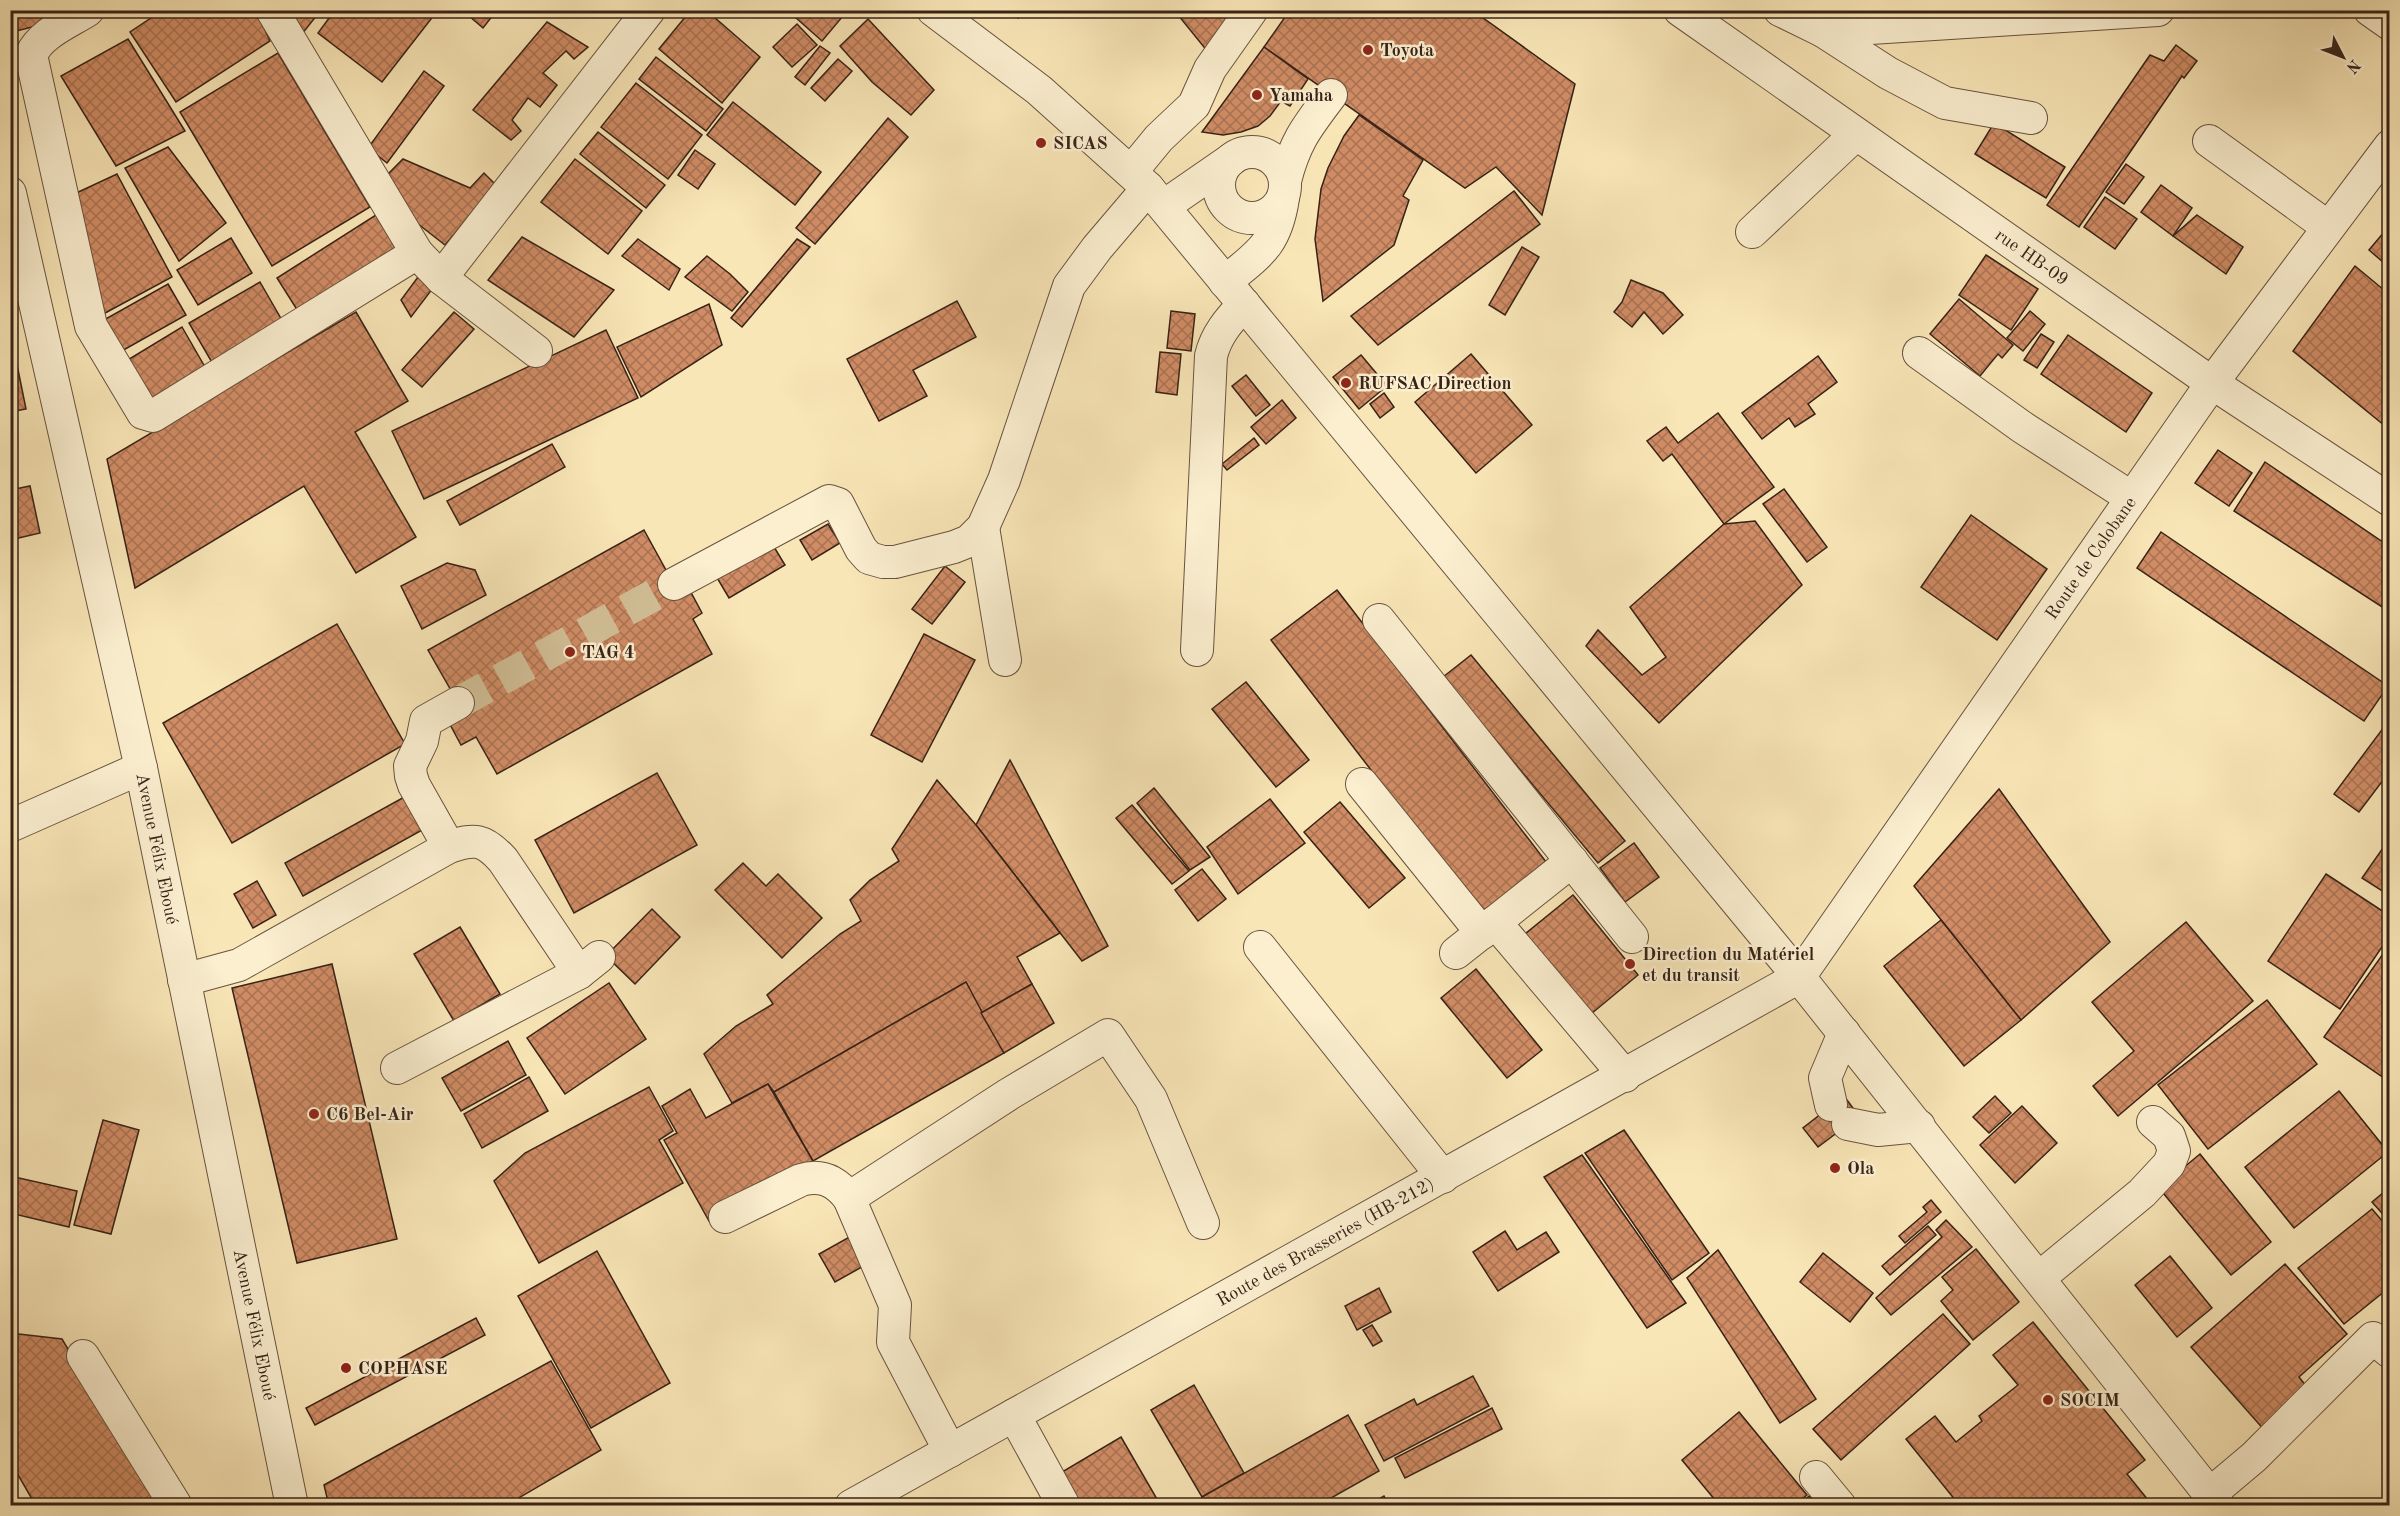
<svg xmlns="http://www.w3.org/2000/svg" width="2400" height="1516" viewBox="0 0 2400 1516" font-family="'Old Standard TT',serif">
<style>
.building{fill:url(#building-cross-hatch);stroke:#372217;stroke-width:1.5}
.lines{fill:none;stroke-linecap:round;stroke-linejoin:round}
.minor-tunnel{stroke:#d2bf97;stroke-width:32;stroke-dasharray:32 16;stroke-linecap:butt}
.minor-casing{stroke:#68533f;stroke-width:34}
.minor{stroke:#fbefd0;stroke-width:32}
.poi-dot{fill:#8f2418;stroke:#fbefd0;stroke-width:2}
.labels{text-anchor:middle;stroke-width:5;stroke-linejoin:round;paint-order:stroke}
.poi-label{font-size:18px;font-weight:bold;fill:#372217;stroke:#fbefd0;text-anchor:start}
.street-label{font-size:18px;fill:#372217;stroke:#fbefd0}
</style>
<defs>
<pattern id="building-cross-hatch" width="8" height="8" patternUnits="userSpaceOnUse" patternTransform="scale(1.5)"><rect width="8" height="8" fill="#d08c65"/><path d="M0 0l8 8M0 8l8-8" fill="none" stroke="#aa7252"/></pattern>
</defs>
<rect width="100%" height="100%" fill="#f9e6b7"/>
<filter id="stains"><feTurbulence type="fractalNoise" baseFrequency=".00333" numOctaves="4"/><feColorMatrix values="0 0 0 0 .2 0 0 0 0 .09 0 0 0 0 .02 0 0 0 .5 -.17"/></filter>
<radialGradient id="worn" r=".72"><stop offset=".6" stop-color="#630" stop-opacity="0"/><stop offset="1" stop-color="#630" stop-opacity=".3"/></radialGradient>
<g class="building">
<path d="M11 10H49L52 22 16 31Z"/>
<path d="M163 10H256L270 41 176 102 130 32Z"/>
<path d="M292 10H321L302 34 285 20Z"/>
<path d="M335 10H438L382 82 318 33Z"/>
<path d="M462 10H497L483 28Z"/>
<path d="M691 10H706L760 57 722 103 659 49Z"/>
<path d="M802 10H848L822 41 796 18Z"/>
<path d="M1011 10H1024L1018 18Z"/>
<path d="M1174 10H1238L1212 57Z"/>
<path d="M1264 10H1278L1273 17Z"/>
<path d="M1290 10H1472L1575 84 1542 215 1496 167 1465 188 1264 47Z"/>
<path d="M868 19 934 90 911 115 872 82 840 46Z"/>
<path d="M547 22 588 47 574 59 566 51 543 73 557 85 540 107 528 98 512 120 521 131 511 140 473 110Z"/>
<path d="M797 24 817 45 792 67 773 47Z"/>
<path d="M128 39 185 131 116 166 61 76Z"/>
<path d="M2176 45 2197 61 2184 78 2182 76 2079 227 2047 205 2150 55 2164 61Z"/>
<path d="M820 46 830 53 805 85 795 77Z"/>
<path d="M1264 47 1308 79 1290 106 1281 101 1270 116 1258 126 1241 132 1223 135 1202 132Z"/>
<path d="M278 53 370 207 272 266 180 112Z"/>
<path d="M656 57 723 109 706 131 639 79Z"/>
<path d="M838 59 852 71 825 101 811 88Z"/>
<path d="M424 71 444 86 387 163 368 148Z"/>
<path d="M636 83 702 135 668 179 601 127Z"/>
<path d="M733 102 821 172 795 205 707 135Z"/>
<path d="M1359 115 1423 160 1403 196 1409 200 1394 245 1323 301 1315 239 1321 189 1328 168 1344 136Z"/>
<path d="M888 118 908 137 815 244 796 228Z"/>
<path d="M1994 123 2065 167 2046 198 1975 154Z"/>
<path d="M598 132 665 185 646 208 580 154Z"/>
<path d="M168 147 226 223 179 261 125 168Z"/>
<path d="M695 150 715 164 698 189 678 175Z"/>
<path d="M403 159 470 188 484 173 496 185 445 245 399 209 382 180Z"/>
<path d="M575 159 642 211 608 254 541 202Z"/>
<path d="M2126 164 2144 177 2124 204 2106 192Z"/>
<path d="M117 174 172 277 94 319 72 195Z"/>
<path d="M2161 185 2192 208 2173 236 2141 212Z"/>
<path d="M1514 191 1540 224 1378 345 1351 316Z"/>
<path d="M2105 197 2137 219 2115 249 2084 227Z"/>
<path d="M379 213 403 251 301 316 277 278Z"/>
<path d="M2197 215 2243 247 2226 274 2173 236Z"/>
<path d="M2390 225V268L2369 250Z"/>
<path d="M522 237 614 290 574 337 488 280Z"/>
<path d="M231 238 252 273 198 305 177 270Z"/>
<path d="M638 239 680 269 669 290 622 256Z"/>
<path d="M797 239 810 247 742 327 731 318Z"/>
<path d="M1522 247 1539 257 1505 315 1489 305Z"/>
<path d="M1986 255 2038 289 2011 330 1959 295Z"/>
<path d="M707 256 730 274 748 292 732 311 685 277Z"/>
<path d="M2355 266 2390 295V430L2293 351Z"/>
<path d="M418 277 433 288 411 317 401 300Z"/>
<path d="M1631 280 1663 293 1683 315 1663 334 1644 312 1632 327 1614 312 1622 302Z"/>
<path d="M260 282 287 329 217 371 189 323Z"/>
<path d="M168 284 186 315 120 352 102 321Z"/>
<path d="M1959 299 2013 345 2002 358 1998 354 1980 376 1930 334Z"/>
<path d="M957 301 976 337 913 370 927 396 879 421 847 359Z"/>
<path d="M709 304 722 345 641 397 617 347Z"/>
<path d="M1171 311 1195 314 1191 351 1167 348Z"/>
<path d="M2030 311 2045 324 2023 351 2007 338Z"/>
<path d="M356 312 408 401 355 432 416 537 356 573 304 486 135 588 107 459Z"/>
<path d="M454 312 474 329 422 387 402 370Z"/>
<path d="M182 327 209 374 148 410 121 364Z"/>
<path d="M10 330 26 409 10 412Z"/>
<path d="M606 330 638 398 424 499 392 431Z"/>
<path d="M2041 334 2054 342 2037 368 2024 360Z"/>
<path d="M2068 335 2152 393 2126 432 2041 374Z"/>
<path d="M1160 352 1181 354 1177 395 1156 392Z"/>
<path d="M1471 354 1532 425 1476 473 1415 402Z"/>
<path d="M1361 355 1387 386 1359 409 1333 377Z"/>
<path d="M1818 356 1837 382 1808 404 1815 414 1795 427 1789 418 1762 439 1742 413Z"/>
<path d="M1246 375 1270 405 1256 416 1232 386Z"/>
<path d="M1384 393 1394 407 1380 418 1370 404Z"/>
<path d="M1282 400 1296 418 1266 444 1251 427Z"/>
<path d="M1718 413 1774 487 1724 524 1672 454 1663 461 1647 441 1666 427 1678 443Z"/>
<path d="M1254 438 1259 445 1227 470 1222 464Z"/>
<path d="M552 444 565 467 460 525 447 501Z"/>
<path d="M2218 450 2252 473 2229 506 2195 483Z"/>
<path d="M2265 462 2390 547V612L2234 511Z"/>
<path d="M30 486 40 533 10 540V490Z"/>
<path d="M1784 489 1827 547 1807 562 1763 504Z"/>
<path d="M1971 515 2047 569 1997 640 1921 587Z"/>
<path d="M1755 521 1802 585 1659 723 1586 646 1598 630 1642 675 1666 657 1630 607 1724 524Z"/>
<path d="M828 524 840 543 812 560 800 540Z"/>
<path d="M644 530 677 590 687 585 702 613 693 619 712 654 497 774 476 737 461 745 446 717 461 708 428 650Z"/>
<path d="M2161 532 2388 686 2364 721 2137 568Z"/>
<path d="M771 542 785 565 729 598 716 576Z"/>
<path d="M447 563 475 570 486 595 422 629 401 586Z"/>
<path d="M945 566 965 582 932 624 912 609Z"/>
<path d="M1337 590 1547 863 1481 913 1271 640Z"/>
<path d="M337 624 405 744 232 843 163 723Z"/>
<path d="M924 634 975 660 922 762 871 735Z"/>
<path d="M1471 655 1625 841 1598 863 1443 677Z"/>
<path d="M1246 682 1309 760 1276 787 1212 709Z"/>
<path d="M2390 719V771L2359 812 2334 794Z"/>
<path d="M1010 760 1108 946 1082 961 976 825Z"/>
<path d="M657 773 697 845 574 913 535 840Z"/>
<path d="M937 780 976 825 1060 933 1017 957 1032 984 981 1013 966 982 774 1092 768 1084 732 1103 704 1054 736 1026 773 1004 767 995 840 934 861 921 850 900 870 880 899 861 892 849Z"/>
<path d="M1154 788 1210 857 1190 870 1137 803Z"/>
<path d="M1999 789 2110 942 2021 1020 1914 886Z"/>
<path d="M406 796 424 829 303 896 285 863Z"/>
<path d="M1270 799 1305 843 1238 894 1207 847Z"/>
<path d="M1340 802 1405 878 1369 908 1304 832Z"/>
<path d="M1132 805 1189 871 1172 884 1116 818Z"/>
<path d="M2390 838V896L2362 878Z"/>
<path d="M1634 843 1659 877 1625 902 1600 868Z"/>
<path d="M743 863 766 886 778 874 822 918 782 958 715 890Z"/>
<path d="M1202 869 1226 899 1198 921 1175 890Z"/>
<path d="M2326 874 2390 916V935L2340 1009 2268 961Z"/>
<path d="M257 881 276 915 253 928 234 894Z"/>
<path d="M1573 895 1638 975 1591 1014 1525 934Z"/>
<path d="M652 909 680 937 635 984 606 956Z"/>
<path d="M1941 920 2021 1020 1964 1066 1884 966Z"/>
<path d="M2186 922 2253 1001 2118 1116 2093 1086 2134 1051 2092 1002Z"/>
<path d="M460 927 500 994 454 1021 414 954Z"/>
<path d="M2390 944V1082L2324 1037Z"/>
<path d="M332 964 397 1239 297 1263 232 988Z"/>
<path d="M1476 969 1542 1050 1507 1078 1441 998Z"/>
<path d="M966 982 1004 1053 813 1161 774 1092Z"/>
<path d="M609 983 646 1039 565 1094 527 1038Z"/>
<path d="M1032 984 1054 1023 1004 1053 981 1013Z"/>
<path d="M2267 1000 2317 1064 2208 1149 2158 1085Z"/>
<path d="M508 1041 526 1075 461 1111 442 1078Z"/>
<path d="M529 1077 548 1111 482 1148 464 1114Z"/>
<path d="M768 1084 813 1161 709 1221 664 1140 677 1133 662 1106 690 1089 706 1118Z"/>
<path d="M649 1087 673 1131 659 1140 683 1183 539 1263 494 1181 525 1153Z"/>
<path d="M2339 1091 2388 1152 2294 1228 2245 1167Z"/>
<path d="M1844 1096 1859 1116 1818 1147 1803 1128Z"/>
<path d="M1995 1096 2011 1113 1989 1133 1973 1117Z"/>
<path d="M2022 1106 2057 1143 2015 1183 1980 1145Z"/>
<path d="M103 1120 139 1130 111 1234 74 1225Z"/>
<path d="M1624 1130 1709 1253 1672 1280 1585 1153Z"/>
<path d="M2200 1154 2271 1242 2231 1275 2159 1188Z"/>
<path d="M1582 1155 1686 1303 1647 1328 1544 1177Z"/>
<path d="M10 1176 77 1191 69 1227 10 1213Z"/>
<path d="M2390 1187V1222L2372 1202Z"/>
<path d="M1931 1200 1941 1212 1905 1243 1899 1236 1927 1212 1923 1207Z"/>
<path d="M2372 1209 2390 1230V1287L2344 1324 2298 1268Z"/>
<path d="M1946 1220 1972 1247 1891 1315 1876 1298 1942 1237 1936 1230Z"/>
<path d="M1928 1226 1936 1235 1890 1275 1882 1266Z"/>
<path d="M1505 1231 1517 1250 1546 1232 1559 1252 1498 1291 1473 1252Z"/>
<path d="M853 1235 869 1263 835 1282 819 1254Z"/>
<path d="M1976 1249 2019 1302 1973 1340 1941 1301 1953 1290 1942 1277Z"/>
<path d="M1718 1250 1816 1399 1780 1423 1687 1278Z"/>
<path d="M597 1251 670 1383 591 1428 518 1296Z"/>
<path d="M1823 1253 1873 1293 1850 1322 1800 1282Z"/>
<path d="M2170 1256 2212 1308 2177 1337 2135 1285Z"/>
<path d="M2285 1264 2347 1334 2299 1377 2306 1386 2277 1412 2283 1418 2266 1432 2191 1347Z"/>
<path d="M1379 1288 1391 1312 1357 1330 1345 1306Z"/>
<path d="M1943 1314 1970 1344 1841 1460 1813 1429Z"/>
<path d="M476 1318 485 1335 315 1425 306 1408Z"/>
<path d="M2033 1322 2145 1460 2127 1474 2153 1506H1960L1906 1439 1935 1416 1956 1442 1982 1421 1979 1416 2018 1385 1993 1355Z"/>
<path d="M1372 1325 1382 1341 1373 1346 1363 1330Z"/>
<path d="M10 1333 62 1339 161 1506H36L10 1461Z"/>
<path d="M551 1361 601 1450 505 1506H329L324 1485Z"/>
<path d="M1473 1376 1489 1406 1384 1461 1365 1425 1414 1399 1417 1405Z"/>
<path d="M1194 1385 1244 1473 1202 1497 1151 1410Z"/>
<path d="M1492 1408 1502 1429 1405 1478 1395 1458Z"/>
<path d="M1739 1412 1807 1495 1794 1506H1720L1682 1460Z"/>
<path d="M1348 1415 1379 1471 1317 1506H1206L1202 1497Z"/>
<path d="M1121 1437 1161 1506H1074L1057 1475Z"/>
<path d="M1384 1496 1389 1506H1366Z"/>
<path d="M1809 1496 1817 1506H1798Z"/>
<path d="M940 1499 944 1506H929Z"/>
</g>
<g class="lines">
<path class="minor-tunnel" d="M458 703 674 584"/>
<g class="minor-casing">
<g id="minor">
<path d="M88 10C68 23 41 33 31 55L91 326 143 413 153 416 417 253"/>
<path d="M272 10 417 253 441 278 536 351"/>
<path d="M933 10 1039 90 1148 188 1799 977 2219 1506"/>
<path id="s1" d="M1680 10 2212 383 2390 500"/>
<path d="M1780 10 1823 31 1888 73 1945 103 2031 118"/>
<path d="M2370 10 2390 24"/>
<path d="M1823 31 2158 10"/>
<path d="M2209 141 2328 227"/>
<circle cx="1252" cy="185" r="33"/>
<path d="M1131 172 1159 138 1194 105 1210 69 1251 11"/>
<path d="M1285 181C1295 141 1307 127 1331 95"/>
<path id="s2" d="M10 193 141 768 292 1506"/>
<path d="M1164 206 1232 159"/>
<path d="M1752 232 1856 134"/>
<path d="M441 278 649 10"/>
<path d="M1225 282C1260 253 1276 245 1283 198"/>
<path d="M1919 353 2022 427 2132 498"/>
<path d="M983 527 1005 660"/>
<path d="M674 584 829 501 838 504 861 549 869 558 883 562H895L954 547 969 541 983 527 1004 480 1069 286 1097 248 1148 188"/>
<path d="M1379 620 1632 937"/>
<path d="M1197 650 1211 356C1216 335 1229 320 1244 304"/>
<path d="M1362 784 1482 933"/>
<path d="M10 826 141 768"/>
<path d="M449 847 414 785 411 776 410 766 422 741 426 721 458 703"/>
<path d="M1495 922 1625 1076"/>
<path d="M1260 947 1443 1177"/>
<path d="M1456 953 1572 861"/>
<path d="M184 980 239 965 449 847C475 838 484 839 503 860L579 973"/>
<path d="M397 1068 579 973 599 957"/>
<path d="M1831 1105 1825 1078 1844 1033"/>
<path d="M1848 1124 1878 1130 1919 1126"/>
<path d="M849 1198 1009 1094 1108 1035 1151 1099 1203 1223"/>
<path d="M725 1217 801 1180C821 1174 836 1181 849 1198L895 1305 893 1342 950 1451"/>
<path d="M2039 1278 2142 1193 2169 1164 2174 1151 2169 1136 2153 1122"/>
<path d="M83 1356 176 1506"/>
<path d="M1014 1415 1064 1506"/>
<path d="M1816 1477 1840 1506"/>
<path d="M2210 1494 2254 1457 2373 1338 2390 1352"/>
<path id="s3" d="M851 1506 1799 977 2212 383 2390 146"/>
</g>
</g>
<use href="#minor" class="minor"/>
</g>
<g class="poi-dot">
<circle cx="1368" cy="50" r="6"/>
<circle cx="1257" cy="95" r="6"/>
<circle cx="1041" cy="143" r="6"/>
<circle cx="1346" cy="383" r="6"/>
<circle cx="570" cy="652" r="6"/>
<circle cx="1630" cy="964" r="6"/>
<circle cx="314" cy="1114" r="6"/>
<circle cx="1835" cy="1168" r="6"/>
<circle cx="346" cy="1368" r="6"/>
<circle cx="2048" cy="1400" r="6"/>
</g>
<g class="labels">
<g class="poi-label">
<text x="1380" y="56">Toyota</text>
<text x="1269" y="101">Yamaha</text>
<text x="1053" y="149">SICAS</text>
<text x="1358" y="389">RUFSAC Direction</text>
<text x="582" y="658">TAG 4</text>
<text x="1642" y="960">Direction du Matériel<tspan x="1642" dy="21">et du transit</tspan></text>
<text x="326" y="1120">C6 Bel-Air</text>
<text x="1847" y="1174">Ola</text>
<text x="358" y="1374">COPHASE</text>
<text x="2060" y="1406">SOCIM</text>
</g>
<g class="street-label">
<text dy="6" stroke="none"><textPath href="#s1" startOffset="430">rue HB-09</textPath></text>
<text dy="6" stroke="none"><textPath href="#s3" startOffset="1596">Route de Colobane</textPath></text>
<text dy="6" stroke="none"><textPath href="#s2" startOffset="672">Avenue Félix Eboué</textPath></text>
<text dy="6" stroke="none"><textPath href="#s3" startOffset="543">Route des Brasseries (HB-212)</textPath></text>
<text dy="6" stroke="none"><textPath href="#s2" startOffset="1158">Avenue Félix Eboué</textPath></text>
</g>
</g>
<rect width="2400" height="1516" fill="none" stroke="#f9e6b7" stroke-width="36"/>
<rect x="12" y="12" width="2376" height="1492" fill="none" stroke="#372217" stroke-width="3"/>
<rect x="18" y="18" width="2364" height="1480" fill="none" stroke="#372217" stroke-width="1.5"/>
<g transform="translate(2343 57) rotate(132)" stroke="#fbefd0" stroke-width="4.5" paint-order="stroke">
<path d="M0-4.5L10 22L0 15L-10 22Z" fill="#372217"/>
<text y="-9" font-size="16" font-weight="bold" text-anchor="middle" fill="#372217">N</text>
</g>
<rect width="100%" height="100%" filter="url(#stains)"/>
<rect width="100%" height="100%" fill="url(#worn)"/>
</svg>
